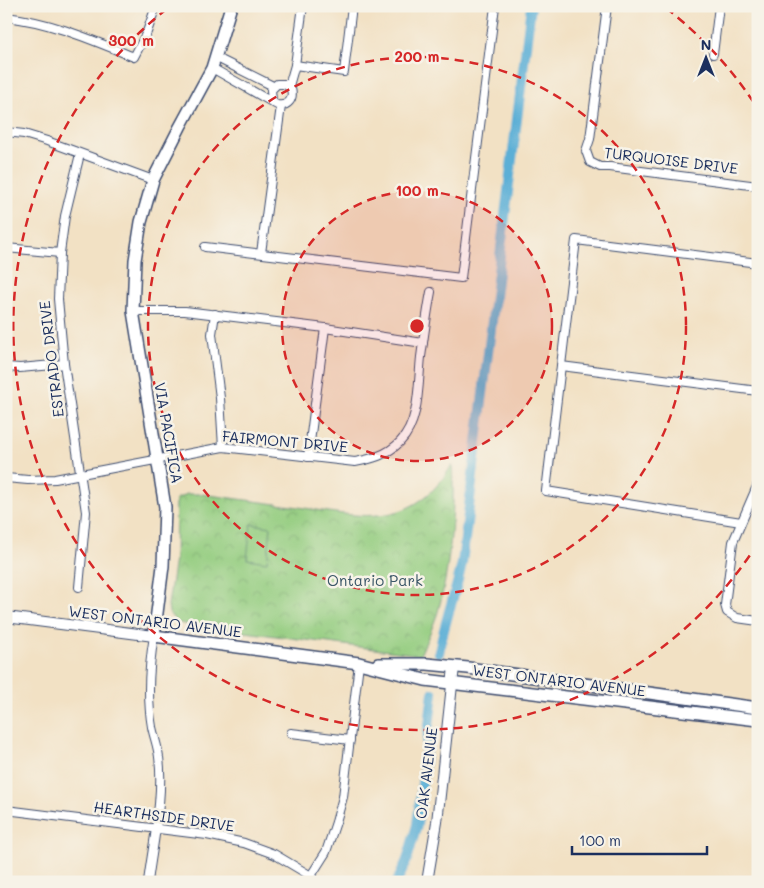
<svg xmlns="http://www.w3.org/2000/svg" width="764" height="888" viewBox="0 0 764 888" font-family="Mali,sans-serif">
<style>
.park{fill:url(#park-crowns);stroke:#587e70}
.pitch{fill:#95cd81;stroke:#587e70}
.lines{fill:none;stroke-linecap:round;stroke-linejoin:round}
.canal{stroke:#5bafd6;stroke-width:10}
.street-casing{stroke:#3b4a6d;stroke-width:10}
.secondary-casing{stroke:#3b4a6d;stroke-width:12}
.primary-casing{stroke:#3b4a6d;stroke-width:14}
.street{stroke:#fff;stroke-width:8}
.secondary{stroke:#fff;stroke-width:10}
.primary{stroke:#fff;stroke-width:11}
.ring{fill:none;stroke:#d62828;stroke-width:2.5;stroke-dasharray:9 6}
.labels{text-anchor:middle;stroke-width:5;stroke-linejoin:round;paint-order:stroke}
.street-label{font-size:15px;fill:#1b2f5e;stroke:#f7f3e8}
.park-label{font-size:15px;fill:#3a5667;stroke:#f7f3e8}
.centre{fill:#d62828;stroke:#f7f3e8;stroke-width:2.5}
.ring-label{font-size:15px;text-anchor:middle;font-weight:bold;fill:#d62828;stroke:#f7f3e8;stroke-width:5;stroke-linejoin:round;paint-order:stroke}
</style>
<defs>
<pattern id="park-crowns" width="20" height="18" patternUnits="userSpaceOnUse" patternTransform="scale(1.25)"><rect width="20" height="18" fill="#95cd81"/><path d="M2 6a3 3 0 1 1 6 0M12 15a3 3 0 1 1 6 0" fill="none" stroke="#80b072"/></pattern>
</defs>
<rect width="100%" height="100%" fill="#f7f3e8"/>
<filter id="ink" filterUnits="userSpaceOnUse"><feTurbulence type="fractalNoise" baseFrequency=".02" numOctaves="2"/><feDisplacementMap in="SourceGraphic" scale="10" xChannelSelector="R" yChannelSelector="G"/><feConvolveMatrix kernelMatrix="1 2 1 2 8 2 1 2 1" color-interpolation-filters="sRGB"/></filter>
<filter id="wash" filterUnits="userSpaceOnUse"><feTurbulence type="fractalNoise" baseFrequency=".0096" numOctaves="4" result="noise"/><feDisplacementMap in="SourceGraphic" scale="20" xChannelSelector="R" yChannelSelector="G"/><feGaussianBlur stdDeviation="1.12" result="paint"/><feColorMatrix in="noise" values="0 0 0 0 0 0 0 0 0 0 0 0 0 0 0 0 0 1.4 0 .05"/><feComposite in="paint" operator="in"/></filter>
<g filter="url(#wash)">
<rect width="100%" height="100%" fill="#f2e1c4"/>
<path class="park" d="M452 465C456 507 449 575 437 615 432 629 426 642 420 655L177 623 169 613 168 605 175 559 176 499 187 494H201C231 498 261 502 292 506 327 511 376 524 409 507 428 498 441 483 452 465Z"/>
<path class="pitch" d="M251 524 271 527 267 562 247 559Z"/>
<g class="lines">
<g class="canal">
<path d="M439 653C444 622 456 593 462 563L531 6"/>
<path d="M397 882 407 860 417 825 433 693"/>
</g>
</g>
</g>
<g filter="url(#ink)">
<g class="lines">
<g class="street-casing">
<g id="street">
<path d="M607 6 590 139 586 151 590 162 600 167H610L758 186"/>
<path d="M6 17C52 22 92 40 134 57L147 32 156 6"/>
<path d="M713 54 719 6"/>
<path d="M217 58 273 86"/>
<path d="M295 65 344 72 352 6"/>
<path d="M212 68 277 105C288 107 294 99 291 89L285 84H277L271 90 272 100"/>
<path d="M289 86 295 65 303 6"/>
<path d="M6 132 24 134 47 141 153 180"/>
<path d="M205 247 461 278 495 6"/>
<path d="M6 248 60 253"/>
<path d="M261 253 281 106"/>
<path d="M133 311H185L325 328 423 343"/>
<path d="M215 314 212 334 220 398 223 447"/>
<path d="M561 366 758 391"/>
<path d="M6 367 20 368 64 364"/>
<path d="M308 457 325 328"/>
<path d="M6 478 28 480 55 479 223 447 355 462C372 459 387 455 400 442 420 422 418 384 421 357 424 335 427 313 431 292"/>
<path d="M758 484 733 542 725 605 727 612 737 618 758 621"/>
<path d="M741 522 546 491 576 240 758 263"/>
<path d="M79 587 86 512 64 364 58 299 60 253 65 216 80 154"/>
<path d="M6 658 7 657"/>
<path d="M291 733 350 740"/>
<path d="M6 810 207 835 244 843 274 854 311 876"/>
<path d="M148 882C153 842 164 797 159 757 158 747 154 737 152 727 147 698 149 665 154 636"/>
<path d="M307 882 326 852 336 822 343 797 359 663"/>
</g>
</g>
<g class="secondary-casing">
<g id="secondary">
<path d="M6 617 154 636"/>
<path d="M427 882 437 822 454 667"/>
</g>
</g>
<g class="primary-casing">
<g id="primary">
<path d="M231 6 212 68 180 127 153 180 141 222 135 260 133 311 165 507 163 566 154 636 359 663 425 680 758 720"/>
<path d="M378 664H427L468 668 758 708"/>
</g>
</g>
<use href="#street" class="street"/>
<use href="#secondary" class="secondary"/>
<use href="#primary" class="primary"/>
</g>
</g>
<circle cx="417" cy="326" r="135" fill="#d62828" fill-opacity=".12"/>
<g class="ring">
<circle cx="417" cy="326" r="135"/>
<circle cx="417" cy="326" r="269"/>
<path d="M758 543A404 404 0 1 1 168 8M666 8A404 404 0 0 1 758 109"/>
</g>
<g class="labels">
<g class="street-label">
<text transform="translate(671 161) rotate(7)" y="5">TURQUOISE DRIVE</text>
<text transform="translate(52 359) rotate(-97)" y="5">ESTRADO DRIVE</text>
<text transform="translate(168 433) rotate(80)" y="5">VIA PACIFICA</text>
<text transform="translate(285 442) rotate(5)" y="5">FAIRMONT DRIVE</text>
<text transform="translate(155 622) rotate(7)" y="5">WEST ONTARIO AVENUE</text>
<text transform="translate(559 681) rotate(7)" y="5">WEST ONTARIO AVENUE</text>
<text transform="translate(427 773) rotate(-83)" y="5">OAK AVENUE</text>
<text transform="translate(164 817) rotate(8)" y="5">HEARTHSIDE DRIVE</text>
</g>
<g class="park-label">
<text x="375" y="586">Ontario Park</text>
</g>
</g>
<circle cx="417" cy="326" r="8" class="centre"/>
<g class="ring-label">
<text x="131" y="46">300 m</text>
<text x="417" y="62">200 m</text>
<text x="417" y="196">100 m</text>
</g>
<rect width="764" height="888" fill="none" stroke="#f7f3e8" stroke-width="25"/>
<g transform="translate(706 58)" stroke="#f7f3e8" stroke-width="4" paint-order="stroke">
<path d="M0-4L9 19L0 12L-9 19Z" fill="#1b2f5e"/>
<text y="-8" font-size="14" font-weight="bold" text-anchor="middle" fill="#1b2f5e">N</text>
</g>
<path d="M572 846v8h135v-8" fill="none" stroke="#1b2f5e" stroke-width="2.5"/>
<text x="579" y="846" font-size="15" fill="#1b2f5e" stroke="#f7f3e8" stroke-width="4" paint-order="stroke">100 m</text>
</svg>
